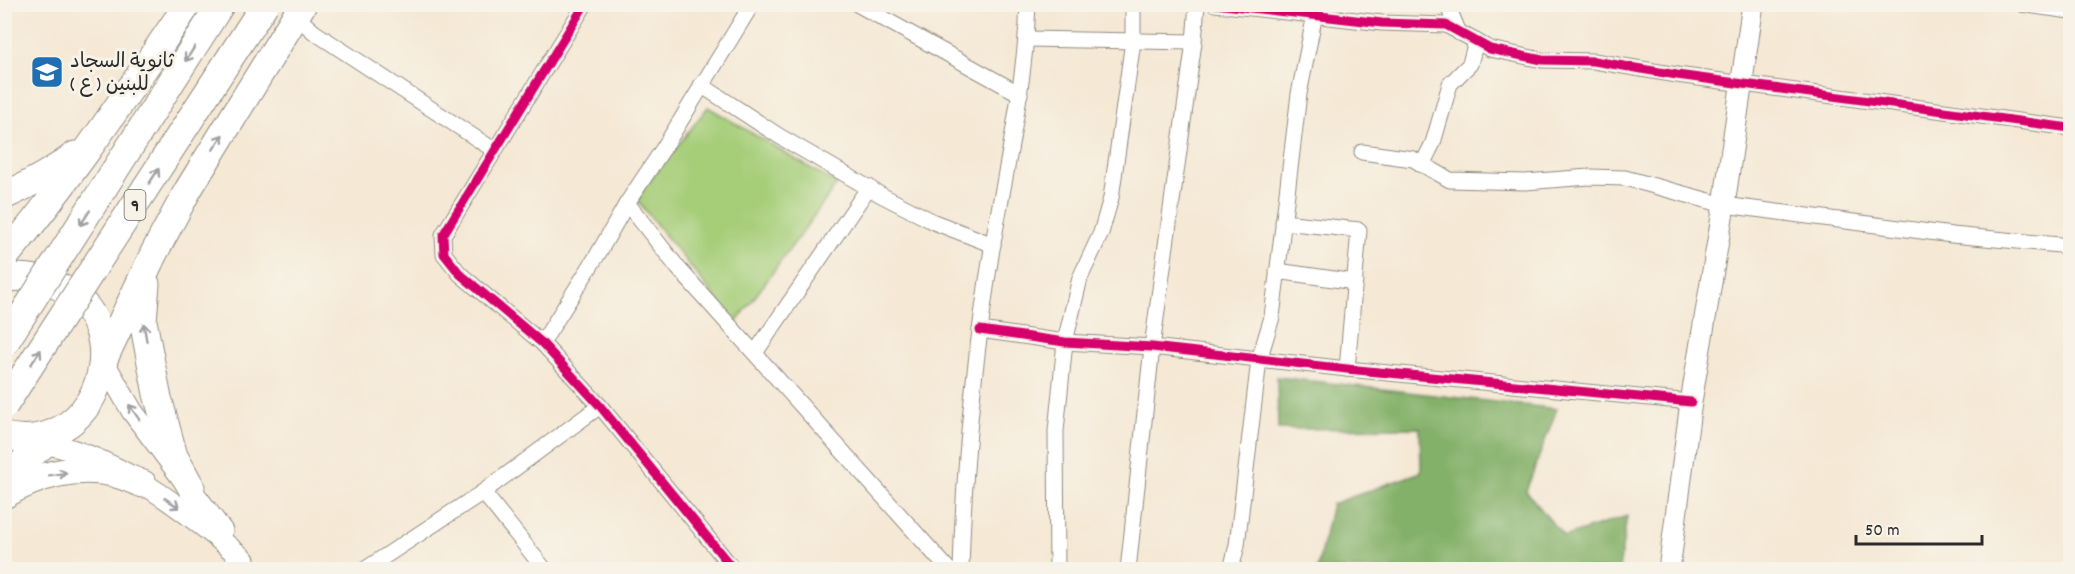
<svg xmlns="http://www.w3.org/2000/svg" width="2075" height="574" viewBox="0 0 2075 574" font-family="Dekko,'Playpen Sans Arabic',sans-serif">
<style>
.green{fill:#a6ce79;stroke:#687c52;stroke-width:1.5}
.forest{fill:#84b169;stroke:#586e4a;stroke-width:1.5}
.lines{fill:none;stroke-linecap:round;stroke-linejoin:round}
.street-casing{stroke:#908a80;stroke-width:17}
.secondary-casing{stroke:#908a80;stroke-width:23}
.highway-casing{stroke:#908a80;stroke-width:29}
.street{stroke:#fff;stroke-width:15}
.secondary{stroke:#fff;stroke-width:21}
.highway{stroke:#fff;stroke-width:27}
.highway-bridge-casing{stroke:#908a80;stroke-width:29;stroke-linecap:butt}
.highway-bridge{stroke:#fff;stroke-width:27}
.cycleway-casing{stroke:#f7f3e8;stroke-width:13}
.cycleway{stroke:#d6006c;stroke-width:9}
.oneway{stroke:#a0a0a0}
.labels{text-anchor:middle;stroke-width:6;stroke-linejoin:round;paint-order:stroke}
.shield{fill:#f7f3e8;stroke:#686764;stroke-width:1.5}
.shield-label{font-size:18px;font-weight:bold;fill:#2b2b2b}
.poi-label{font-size:20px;fill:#2b2b2b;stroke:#f7f3e8;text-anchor:start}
</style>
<rect width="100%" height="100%" fill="#f7f3e8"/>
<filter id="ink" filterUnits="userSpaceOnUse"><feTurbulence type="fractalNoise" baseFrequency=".0167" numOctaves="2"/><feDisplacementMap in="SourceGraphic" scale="12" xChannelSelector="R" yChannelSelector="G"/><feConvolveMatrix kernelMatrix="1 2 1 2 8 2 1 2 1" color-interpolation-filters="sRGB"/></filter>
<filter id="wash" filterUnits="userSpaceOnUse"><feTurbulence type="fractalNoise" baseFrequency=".008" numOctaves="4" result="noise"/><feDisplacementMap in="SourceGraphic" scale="24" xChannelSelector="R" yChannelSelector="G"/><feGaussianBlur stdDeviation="1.35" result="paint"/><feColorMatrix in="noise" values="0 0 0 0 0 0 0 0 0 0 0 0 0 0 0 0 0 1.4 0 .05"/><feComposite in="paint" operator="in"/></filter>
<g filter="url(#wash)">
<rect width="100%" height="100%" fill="#f5e8d4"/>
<path class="green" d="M708 107 837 184 736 323 636 199Z"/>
<path class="forest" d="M1277 377 1557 409 1526 491 1564 537 1627 516 1619 569H1317L1332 504 1421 472 1420 428 1278 429Z"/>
</g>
<g filter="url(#ink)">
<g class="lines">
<g class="street-casing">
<g id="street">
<path d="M585 4 443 235 444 254 460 274 542 343 600 406 734 570"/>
<path d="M857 4 1020 94"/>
<path d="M1215 4 1382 23 1446 25 1490 49 1542 60 1594 61 1677 75 2070 128"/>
<path d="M1447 4 1459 33"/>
<path d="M2021 4 2070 11"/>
<path d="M296 16 314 32 494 150"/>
<path d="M1027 39 1194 42"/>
<path d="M701 85 779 136 881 195 934 222 993 245"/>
<path d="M1362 152 1413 159 1450 180 1525 182 1589 177 1625 178 1724 205 1952 235 2070 246"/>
<path d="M1422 165 1433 143 1450 84 1470 64 1476 41"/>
<path d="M627 203 678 268 949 570"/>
<path d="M1283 222 1359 230 1347 369"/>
<path d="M1277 271 1355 282"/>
<path d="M980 330 1065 342 1152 347 1347 369 1691 402"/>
<path d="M542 343 598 254 627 203 665 146 752 4"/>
<path d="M755 353 869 187"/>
<path d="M483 492 545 570"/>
<path d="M364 570 483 492 600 406"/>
<path d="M961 570C964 460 975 351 993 243 1007 164 1025 85 1028 4"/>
<path d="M1057 570 1056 431 1065 342 1080 278 1101 233 1111 198 1133 41V4"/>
<path d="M1128 570 1152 347 1194 42 1197 4"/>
<path d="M1231 570 1237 545 1259 360 1272 317 1299 94 1317 4"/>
</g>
</g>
<g class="secondary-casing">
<g id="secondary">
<path d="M103 361 132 411 222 531"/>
<path d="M33 441C114 453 184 508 244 560"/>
<path d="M1669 570 1691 402 1724 205 1753 4"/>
</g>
</g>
<g class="highway-casing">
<g id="highway">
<path d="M4 196C30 184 53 172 75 155"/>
<path d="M4 258C72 178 129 90 188 4"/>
<path d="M4 279C23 275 41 278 58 286 142 324 98 458 4 436"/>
<path d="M146 284 143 321 157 394 174 456 191 487"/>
<path d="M103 361 154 253 188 190 303 4"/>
<path d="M4 478 55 435"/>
<path d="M4 495C37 475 78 464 116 474 125 476 134 481 143 484"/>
</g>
</g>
<use href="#street" class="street"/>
<use href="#secondary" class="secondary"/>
<use href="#highway" class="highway"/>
<g class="highway-bridge-casing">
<g id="highway-bridge">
<path d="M4 344 221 4"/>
<path d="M4 406 265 4"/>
</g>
</g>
<use href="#highway-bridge" class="highway-bridge"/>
<g class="cycleway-casing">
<g id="cycleway">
<path d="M585 4 443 235 444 254 460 274 542 343 600 406 734 570"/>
<path d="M1215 4 1382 23 1446 25 1490 49 1542 60 1594 61 1677 75 2070 128"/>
<path d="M980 330 1065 342 1152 347 1347 369 1691 402"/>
</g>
</g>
<use href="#cycleway" class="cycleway"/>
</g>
<defs><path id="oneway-shaft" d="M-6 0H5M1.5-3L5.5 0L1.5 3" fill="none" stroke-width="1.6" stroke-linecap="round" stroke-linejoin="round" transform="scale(1.5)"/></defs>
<g class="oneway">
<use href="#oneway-shaft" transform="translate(190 54) rotate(123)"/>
<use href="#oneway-shaft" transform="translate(218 142) rotate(-58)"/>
<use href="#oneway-shaft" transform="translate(154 176) rotate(-57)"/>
<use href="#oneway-shaft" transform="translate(85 218) rotate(123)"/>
<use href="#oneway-shaft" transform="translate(145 332) rotate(-100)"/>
<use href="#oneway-shaft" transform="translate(36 357) rotate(-57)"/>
<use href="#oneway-shaft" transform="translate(134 412) rotate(-125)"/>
<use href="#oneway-shaft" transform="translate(58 474) rotate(-9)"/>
<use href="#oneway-shaft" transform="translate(172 503) rotate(33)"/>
</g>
</g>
<defs>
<g id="school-square" transform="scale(1.725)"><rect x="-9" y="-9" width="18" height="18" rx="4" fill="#1f6fb2" stroke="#f7f3e8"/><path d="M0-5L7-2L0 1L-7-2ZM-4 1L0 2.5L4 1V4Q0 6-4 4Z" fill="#fff"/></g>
</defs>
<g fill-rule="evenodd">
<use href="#school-square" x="47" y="72"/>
</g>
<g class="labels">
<rect class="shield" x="124.5" y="190" width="21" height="30" rx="4.5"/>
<g class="shield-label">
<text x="135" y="211">9</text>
</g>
<g class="poi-label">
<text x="70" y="67">ثانوية السجاد<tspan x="70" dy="23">( ع ) للبنين</tspan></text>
</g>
</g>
<rect width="2075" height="574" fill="none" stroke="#f7f3e8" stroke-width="24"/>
<path d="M1856 535v9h126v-9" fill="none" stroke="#2b2b2b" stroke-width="3"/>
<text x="1865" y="535" font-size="18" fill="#2b2b2b" stroke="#f7f3e8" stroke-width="4.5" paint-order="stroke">50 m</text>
</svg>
